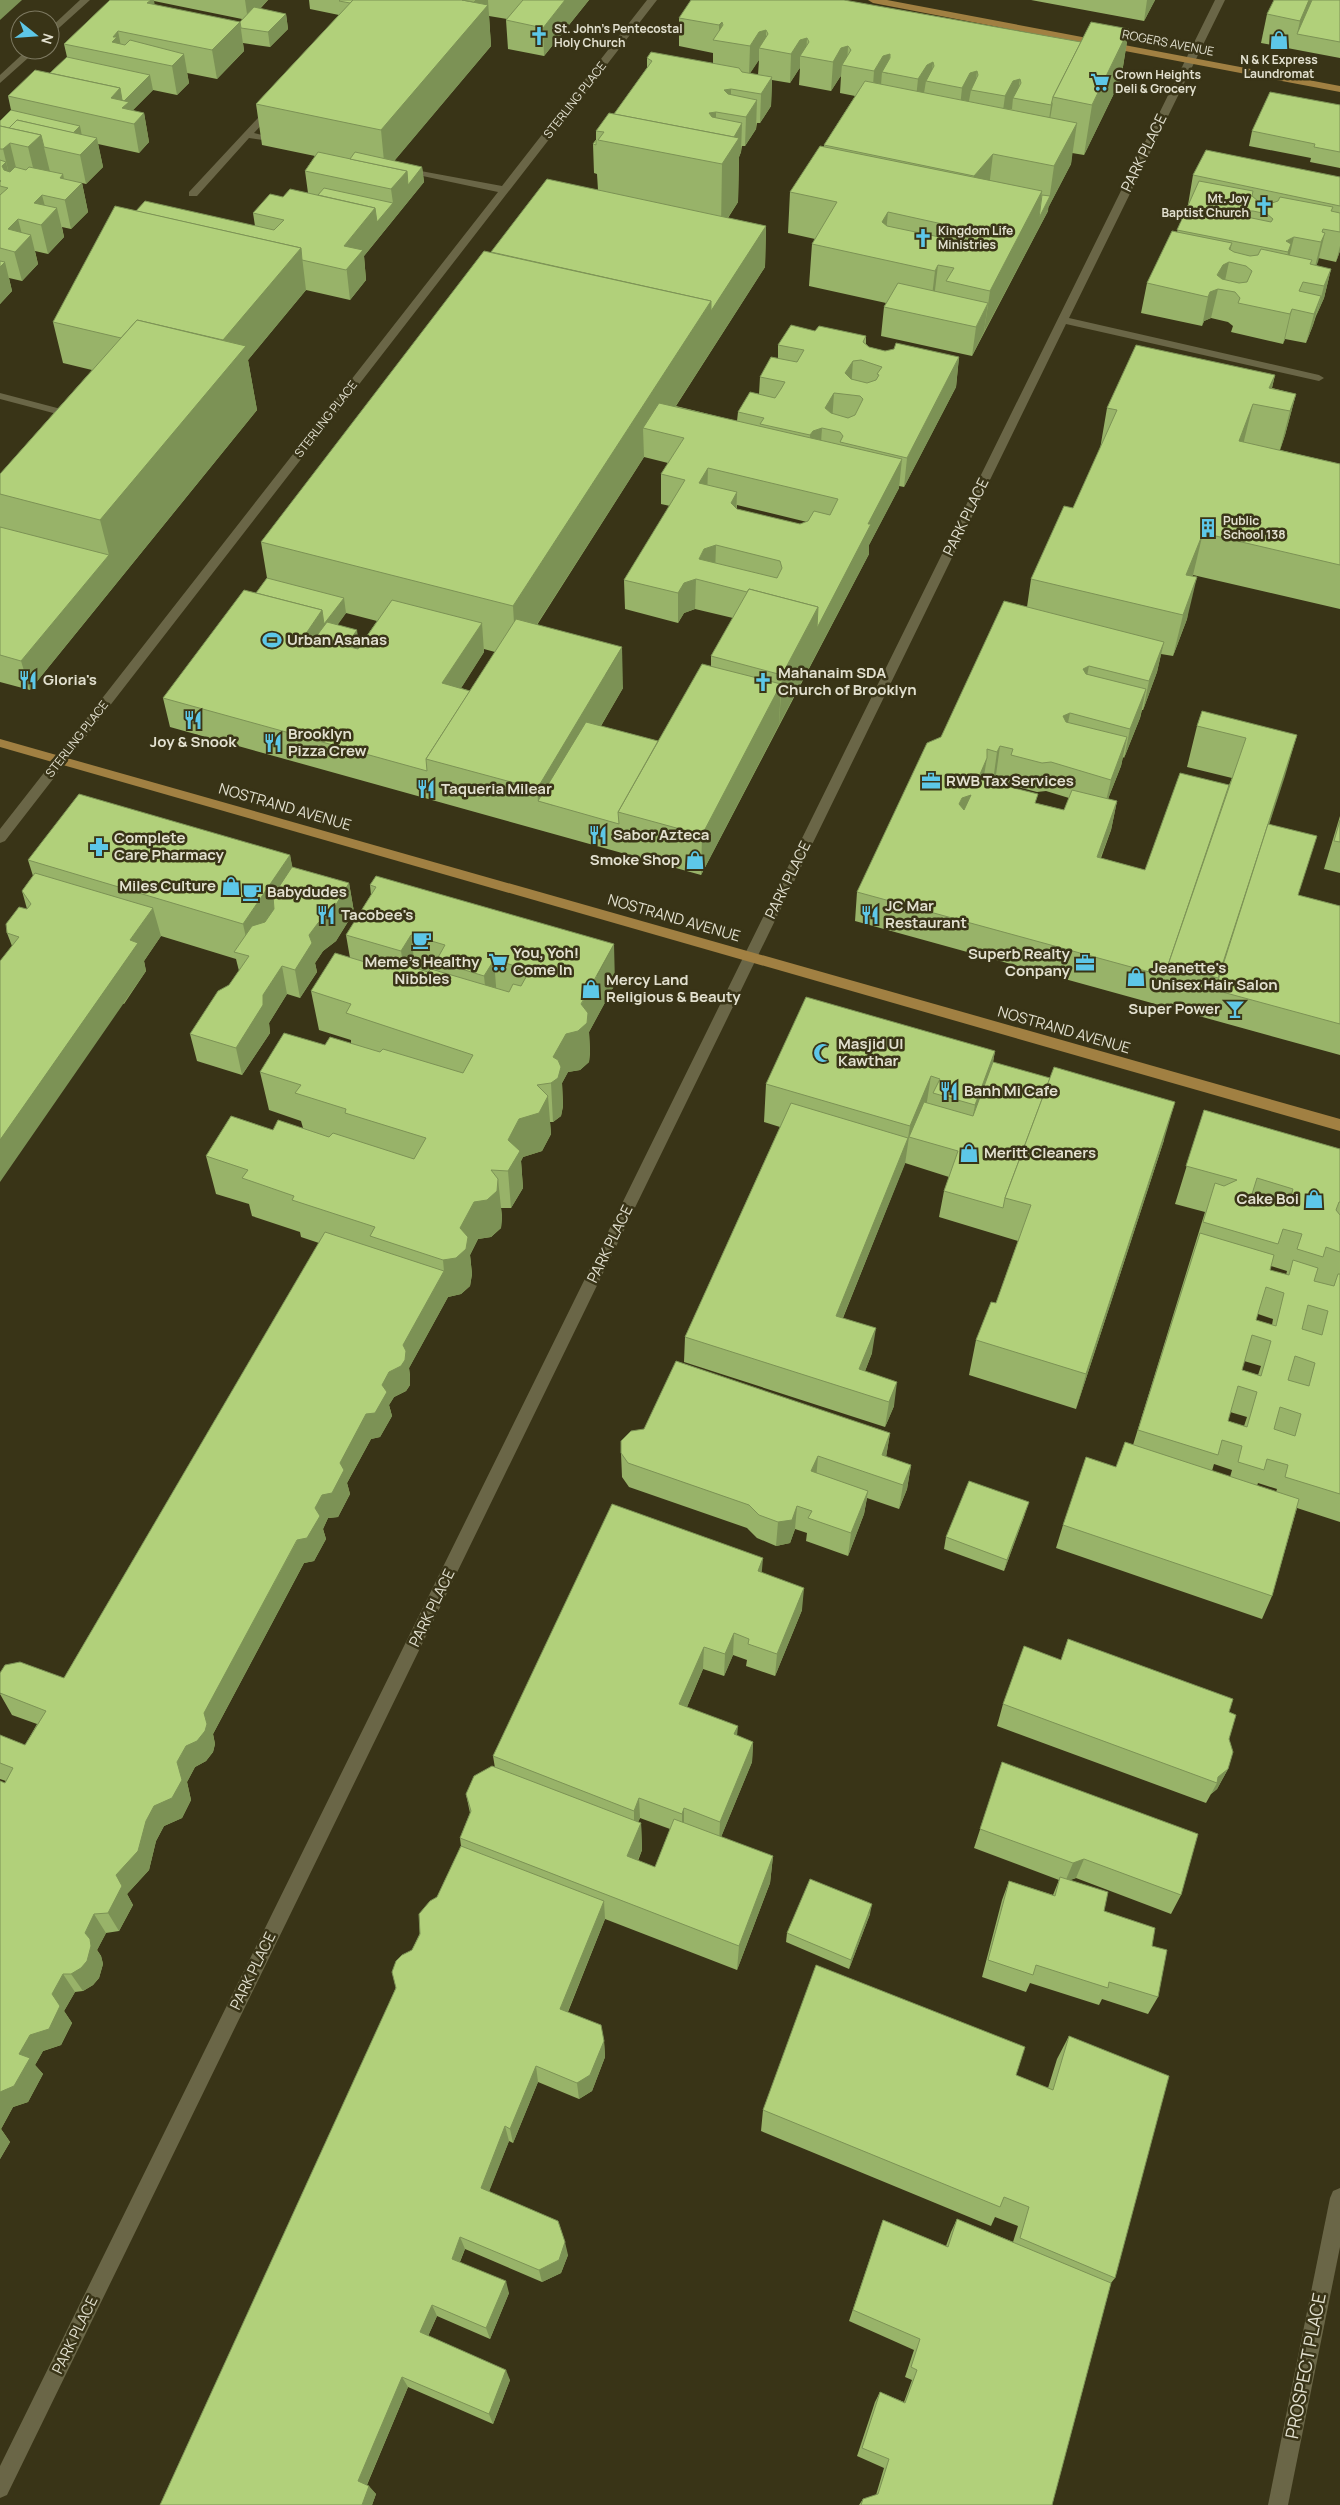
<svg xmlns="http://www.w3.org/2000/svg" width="1340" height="2505" viewBox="0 0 1340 2505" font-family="Manrope,sans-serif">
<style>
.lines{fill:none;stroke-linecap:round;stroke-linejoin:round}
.minor{fill:#6a6647;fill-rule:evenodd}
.major{fill:#a18042;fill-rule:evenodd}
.wall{fill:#98b369;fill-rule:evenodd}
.shaded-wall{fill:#7c9255}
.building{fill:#b1d07a;stroke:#7c9255;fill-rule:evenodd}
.labels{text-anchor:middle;stroke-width:5;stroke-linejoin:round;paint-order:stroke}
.far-poi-label{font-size:12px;font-weight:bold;fill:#e2e0cf;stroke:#393417;text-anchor:start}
.far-street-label{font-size:12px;fill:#e2e0cf;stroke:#393417}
.street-label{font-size:15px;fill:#e2e0cf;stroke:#393417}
.poi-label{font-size:15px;font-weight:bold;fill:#e2e0cf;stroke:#393417;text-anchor:start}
.near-street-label{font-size:18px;fill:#e2e0cf;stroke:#393417}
</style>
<rect width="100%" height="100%" fill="#393417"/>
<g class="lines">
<g class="minor">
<path d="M80 0H90L50 36V28Z"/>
<path d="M647 0H657L5 841 0 843V829L498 192 399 171V167L502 186Z"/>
<path d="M1215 0H1225L1069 318 1319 375 1324 378 1319 381 1066 324 7 2495 0 2498V2466Z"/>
<path d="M27 50H37L0 83V75Z"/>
<path d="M270 105 278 107 254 133 270 137V141L249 138 197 196H189V192Z"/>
<path d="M0 393 80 414 82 416 76 419 0 399Z"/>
<path d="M1340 2188V2247L1288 2505H1268L1330 2198 1333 2191Z"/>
</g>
<g class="major">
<path d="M868 0H887L1340 86V92L873 3Z"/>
<path d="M0 739 1340 1119V1131L0 747Z"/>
</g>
</g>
<g class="wall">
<path d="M110 0H268L260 9 286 14 288 29 270 47 243 43 244 51 217 79 187 73 189 83 177 95 153 90 132 111 144 113 149 142 139 153 98 144 103 167 86 184 82 183 88 212 71 229 62 227 64 237 48 254 35 251 38 264 22 281 9 278 12 291 0 304V121L11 110 8 96 50 73 67 57 64 44ZM154 1 242 19 240 22 154 5Z"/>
<path d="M309 0H589L544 56 508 49 506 20 507 19 489 16 491 46 394 161 422 167 424 182 364 256 366 280 350 300 306 290 248 360 257 410 30 690 0 682V474L92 370 63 363 53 322 136 211 255 226 253 213 283 197 308 193 305 171 315 156 262 145 256 104 339 15 310 9Z"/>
<path d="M1031 0H1155L1144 21Z"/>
<path d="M1340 0V58L1261 43 1267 14Z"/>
<path d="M679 18 1081 42 1129 29 1121 79 1084 155 1072 153 1071 164 1048 208V211L972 356 881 336 884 307 886 303 809 286 812 244 815 239 788 233 790 192 824 147V145L855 96 840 93 841 76 840 77 831 91 799 85 800 68 799 69 790 83 772 80 771 106 760 123H757L756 129 745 146H742L741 152 739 157 738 202 728 218 766 226 765 267 676 406 737 421 738 412 759 394 760 377 778 358V345L815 331 866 336V344L869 347 885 351 959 357 956 387 904 487 899 486V488L869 545V554L701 875 170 727 163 698 256 593 267 578 261 542 491 252 598 190 597 174 594 173 593 144 596 140V131L614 114 647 68V58L713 63V53L679 46ZM759 60 758 75 750 73 758 61ZM644 457 668 463 661 474V504L670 506 624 580 625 609 678 623 684 613 695 609 733 618 711 656V666L658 741 601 726 623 688 537 625ZM737 505 807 522 800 524 737 509ZM346 613 377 621 359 647 337 625ZM484 649 495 652 470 691 461 688 484 652Z"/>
<path d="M1340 105V168L1310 162 1311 158 1249 146 1252 131Z"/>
<path d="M1193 175 1340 177V251L1336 262 1318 258 1316 266 1331 269 1324 298 1316 316 1313 325 1306 343 1285 339 1283 344 1231 332 1233 326 1228 322 1211 318 1204 321 1202 326 1141 313 1147 283 1177 232 1189 205H1188Z"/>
<path d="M1275 375 1272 388 1296 394 1285 435 1280 450 1340 464V609L1193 575 1187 619 1173 656 1161 654 1157 672 1143 710H1142L1140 718 1124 758 1123 757 1121 766 1108 799 1117 801 1111 830 1101 858 1145 870 1229 785 1232 778 1187 767 1197 726 1297 735 1269 824 1298 895 1340 906V1055L855 921 857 892 941 737 1027 607 1031 579 1073 508 1100 449 1107 408ZM996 775 1008 778 1006 784 1037 792 1046 791 1069 798 1064 810 1036 803 983 780 984 778 993 781Z"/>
<path d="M1340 816V873L1324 869Z"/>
<path d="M290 855 292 867 349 883 354 912 336 941 323 951 315 963 317 972 300 998 287 994 269 1023 270 1033 242 1075 197 1061 190 1034 229 985 239 971 236 959 161 936 144 961 146 971 124 1004 12 946 7 933 27 909 22 891 33 876 28 860Z"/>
<path d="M376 876 615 984 589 1032 590 1052 589 1062 580 1070 568 1072 562 1083 563 1106 561 1116 553 1122H550L551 1134 542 1151 523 1157 521 1161 523 1188 511 1208H501L502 1217 501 1228 491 1237 478 1239 470 1255 472 1274 470 1286 461 1294 448 1297 409 1368 410 1376V1385L406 1391 394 1397 389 1405 392 1416 380 1437 371 1439 347 1483 350 1494 338 1517 328 1518 323 1529 326 1539 314 1561 304 1563 213 1734 215 1744 213 1752 206 1761 195 1767 187 1782 191 1800 182 1818 164 1826 156 1841 149 1870 127 1894 133 1905 119 1931 106 1933 97 1950 101 1956 103 1964 99 1978 93 1985 83 1991 75 1992 64 2011 72 2023 61 2045 43 2051 35 2065 43 2074 28 2102 13 2107 1 2129 10 2142 0 2159V1781L5 1783 6 1781 0 1779V1735L25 1745 37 1724 12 1715 0 1694 64 1678 319 1243 301 1237 300 1232 252 1216 249 1204 216 1194 206 1156 273 1130 303 1128 301 1121 269 1110 260 1072 325 1045 351 1044V1040L319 1030 311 991 350 958 346 935 371 895 370 885Z"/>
<path d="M995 1051 993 1062 1164 1140 1076 1409 969 1375 976 1340 996 1303 1018 1241 939 1217 944 1191 949 1177 905 1163 843 1318 872 1353 865 1371 894 1406 885 1427 684 1362 685 1337 780 1127 764 1122 766 1084Z"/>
<path d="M1204 1110 1340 1149V1522L1297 1508 1272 1596 1262 1619 1056 1548 1063 1525 1116 1467 1133 1445 1205 1212 1175 1204ZM1271 1266 1287 1271 1286 1275 1270 1270ZM1258 1314 1273 1319 1272 1325 1256 1320ZM1244 1361 1261 1366 1258 1375 1242 1370ZM1230 1412 1247 1417 1244 1426 1228 1421ZM1214 1464 1232 1470 1230 1477 1212 1471ZM1258 1483 1277 1489 1276 1492 1257 1486Z"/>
<path d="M890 1433 886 1457 911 1465 907 1489 899 1509 867 1498 864 1514 848 1556 806 1541 807 1533 795 1529 790 1543 776 1546 757 1538 747 1528 629 1487 622 1477 621 1453Z"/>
<path d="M1025 1514 1004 1571 944 1549 946 1537Z"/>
<path d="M762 1573 802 1610 775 1676 746 1666 747 1660 733 1655 724 1676 703 1669 687 1707 737 1736 753 1742 752 1762 721 1837 773 1856 770 1883 737 1970 605 1919 568 2012 604 2041 605 2057 592 2091 579 2099 538 2082 513 2143 509 2141 489 2191 568 2255 561 2273 542 2282 465 2249 460 2262 509 2293 490 2339 437 2316 428 2336 510 2380 493 2424 408 2387 367 2485 376 2494 372 2505H160L388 2006 412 1950 461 1846 460 1838 470 1813 466 1794 495 1768 493 1756ZM640 1818 670 1829 655 1867 638 1861 642 1850 641 1823 638 1822Z"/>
<path d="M1061 1660 1229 1712V1739L1228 1769 1217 1789 1211 1794 1206 1803 997 1726 1003 1704Z"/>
<path d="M1002 1762 1181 1895 1171 1914 1076 1878 1070 1880 1104 1911 1152 1946 1158 1997 1148 2014 1102 1999 1099 2005 1030 1983 1026 1992 982 1977 1002 1900 1009 1881 1053 1895 1059 1880 974 1848Z"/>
<path d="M870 1914 849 1969 786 1942 787 1933Z"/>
<path d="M1069 2036 1115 2278 1111 2283 1052 2505H859L863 2499 876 2495 884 2468 857 2456 875 2402 880 2392 904 2402 912 2380 905 2377 914 2350 849 2321 883 2220 946 2246 951 2232 957 2219 1013 2242 1018 2226 995 2217 991 2226 761 2131 763 2110 1016 2075 1048 2088 1057 2059Z"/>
</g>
<g class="shaded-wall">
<path d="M0 0H22L0 20Z"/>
<path d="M151 0H154L158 26 147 3Z"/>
<path d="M245 0H268L248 21Z"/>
<path d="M476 0H488L491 46 385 172 381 130Z"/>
<path d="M565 0H589L544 56 543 28Z"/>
<path d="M1147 0H1155L1144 21Z"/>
<path d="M1309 0H1315L1297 34 1300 21Z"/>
<path d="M286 14 288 29 270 47 268 32Z"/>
<path d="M240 22 244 51 217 79 212 50Z"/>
<path d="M722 22 721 41H719V25Z"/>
<path d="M1129 29 1121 79 1084 155 1092 105Z"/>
<path d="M766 30V49L759 48V60L749 75 750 46 759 32Z"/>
<path d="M118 31 123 56 112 42 113 37Z"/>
<path d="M807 38 806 57 800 56V68L799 69 790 83 791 54 800 40Z"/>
<path d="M848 46 847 66 842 65 841 76 840 77 831 91 833 62 841 48Z"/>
<path d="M184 54 189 83 177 95 172 66Z"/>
<path d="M890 54 888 74 882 72 881 85 872 100 874 71 883 56Z"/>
<path d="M933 62 931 82 926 81 924 93 915 108 918 79 927 65Z"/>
<path d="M977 71 975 91 971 90 969 101 967 102 959 117 962 88 970 73Z"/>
<path d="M150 75 153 90 131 112 124 122 111 98 120 88Z"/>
<path d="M772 77 771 106 760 123 761 94Z"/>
<path d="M1020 79 1017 98H1013L1012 109 1009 110 1001 125 1005 96 1013 81Z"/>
<path d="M731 89V114L724 90Z"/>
<path d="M757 100 756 129 745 146 746 117Z"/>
<path d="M1053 102 1048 131 1047 134 1051 105Z"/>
<path d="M716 112V138L709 113Z"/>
<path d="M144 113 149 142 139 153 134 124Z"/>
<path d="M742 123 741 152 739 157 738 202 721 228 722 164 731 141Z"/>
<path d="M1077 123 1071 164 1048 208 1054 166Z"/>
<path d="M80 126 83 141 62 143Z"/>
<path d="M41 135 51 176 38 188 28 147Z"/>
<path d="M97 138 103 167 86 184 80 155Z"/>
<path d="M10 143 20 184 13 191 3 149Z"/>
<path d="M993 154 988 196 970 217 974 176Z"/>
<path d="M6 162 13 191 2 166Z"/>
<path d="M422 167 424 182 364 256 366 280 350 300 344 246 375 208 393 203 391 189 407 171Z"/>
<path d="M63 174 68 197 82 183 88 212 71 229 60 178Z"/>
<path d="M1042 191 1039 218 1050 196 1048 211 984 332 990 291Z"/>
<path d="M42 195 48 218 57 208 64 237 48 254 41 225 34 203Z"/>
<path d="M888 212 884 254 882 222Z"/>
<path d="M18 219 24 242 31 235 38 264 22 281 8 229Z"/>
<path d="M766 226 765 267 659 432 643 428 644 457 516 657 513 606 711 301Z"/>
<path d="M1325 233 1318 262 1314 271 1321 242Z"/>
<path d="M1294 237 1287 266 1281 282 1288 252 1286 241Z"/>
<path d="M1232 243 1227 263 1229 262 1223 290 1218 289 1211 318 1204 321 1202 326 1208 297Z"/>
<path d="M1340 246V251L1336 262Z"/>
<path d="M301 248 306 290 248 360 257 410 30 690 21 661 109 555 100 520 207 358Z"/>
<path d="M5 262 12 291 0 304V267Z"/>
<path d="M938 265 933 307 930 312 935 271Z"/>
<path d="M1331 269 1324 298 1316 316 1324 286Z"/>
<path d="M1321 296 1313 325 1306 343 1314 314Z"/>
<path d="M988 303 984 332 972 356 976 327Z"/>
<path d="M1292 309 1285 339 1283 344 1290 314Z"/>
<path d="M959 357 956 387 904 487 907 458Z"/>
<path d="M853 361 851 390 845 373Z"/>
<path d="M1275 375 1267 407 1269 388Z"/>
<path d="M834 393 832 422 825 408Z"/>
<path d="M1296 394 1285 435 1279 453 1290 411Z"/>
<path d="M1253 404 1243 445 1239 441Z"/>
<path d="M822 428 820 457 808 465 810 435 813 431Z"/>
<path d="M902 459 899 488 869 545V554L779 725 782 675 818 607Z"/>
<path d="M708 468 707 498 699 483Z"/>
<path d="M737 492 736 522 731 503Z"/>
<path d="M1203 533 1193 575 1177 614 1186 575Z"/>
<path d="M716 545 715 574 699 559 704 549Z"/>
<path d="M1197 577 1187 619 1173 656 1183 615Z"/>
<path d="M696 579 695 609 684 613 678 623V593L684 583Z"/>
<path d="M344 598 346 613 327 640 324 624Z"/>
<path d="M322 610 327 640 310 664 305 635Z"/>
<path d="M482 623 484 652 446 712 442 683Z"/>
<path d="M357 630 361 660 346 646Z"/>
<path d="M1164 642 1157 672 1143 710 1149 681Z"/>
<path d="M622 647 623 688 554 806 538 801 537 789Z"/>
<path d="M1089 666 1083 695V669Z"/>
<path d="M781 684 779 725 701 875 702 835Z"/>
<path d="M1146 689 1140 718 1124 758 1130 729Z"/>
<path d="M1070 713 1064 742 1063 716Z"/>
<path d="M1297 735 1285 776 1215 990Z"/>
<path d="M1127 737 1121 766 1104 809 1111 780Z"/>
<path d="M1000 746 996 775 993 781 997 752Z"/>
<path d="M987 758 982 787 978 779Z"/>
<path d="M971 795 967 824 959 804 962 798Z"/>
<path d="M1117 801 1111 830 1090 885 1097 857Z"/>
<path d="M290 855 298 895 252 964 243 924Z"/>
<path d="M349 883 354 912 336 941 323 951 315 963 317 972 300 998 295 970 309 935 318 923Z"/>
<path d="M153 908 161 936 144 961 146 971 0 1182V1140L130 940Z"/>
<path d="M411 935 416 975 407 990 401 951Z"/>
<path d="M614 944 615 984 589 1032 590 1052 589 1062 580 1070 568 1072 562 1083 563 1106 561 1116 553 1122 551 1083 553 1057Z"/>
<path d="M494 960 497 999 488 1015 484 976Z"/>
<path d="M282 966 287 994 269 1023 270 1033 242 1075 236 1048 263 995Z"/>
<path d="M995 1051 988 1089 968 1143 975 1105Z"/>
<path d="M931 1076 925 1114 909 1137 905 1164 833 1342 836 1316 908 1138 910 1126Z"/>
<path d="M548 1096 551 1134 542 1151 523 1157 521 1161 523 1188 511 1208 508 1171V1140L519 1119Z"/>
<path d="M1175 1102 1164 1140 1076 1409 1086 1374Z"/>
<path d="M498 1179 502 1217 501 1228 491 1237 478 1239 470 1255 472 1274 470 1286 461 1294 448 1297 409 1368 410 1376V1385L406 1391 394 1397 389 1405 392 1416 380 1437 371 1439 347 1483 350 1494 338 1517 328 1518 323 1529 326 1539 314 1561 304 1563 213 1734 215 1744 213 1752 206 1761 195 1767 187 1782 191 1800 182 1818 164 1826 156 1841 149 1870 127 1894 133 1905 119 1931 108 1913 116 1875 403 1345 444 1271 443 1260 474 1202Z"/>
<path d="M876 1328 872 1353 857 1392 859 1369Z"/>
<path d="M897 1382 894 1406 885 1427 889 1402Z"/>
<path d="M890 1433 886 1457 882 1455Z"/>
<path d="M818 1456 816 1480 811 1471Z"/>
<path d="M911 1465 907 1489 899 1509 903 1485Z"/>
<path d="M868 1491 864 1514 848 1556 851 1533Z"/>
<path d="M1029 1502 1025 1514 1004 1571 1007 1560Z"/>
<path d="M797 1506 795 1529 790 1543 776 1546 778 1522Z"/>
<path d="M763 1558 761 1581 758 1571Z"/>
<path d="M804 1588 802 1610 775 1676 777 1654Z"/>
<path d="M734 1633 733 1655 724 1676 725 1654Z"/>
<path d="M704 1647 703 1669 679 1726V1704Z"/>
<path d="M738 1726 736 1747 734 1734Z"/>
<path d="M753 1742 752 1762 719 1842 720 1822Z"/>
<path d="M1228 1769 1217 1789 1211 1794 1217 1783 1218 1777Z"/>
<path d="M639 1798 640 1818 634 1830V1811Z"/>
<path d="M684 1808V1828L682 1834V1814Z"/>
<path d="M641 1823 642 1850 628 1883 627 1856Z"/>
<path d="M773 1856 770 1883 737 1970 739 1946Z"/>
<path d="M1084 1859 1076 1878 1065 1882 1073 1863Z"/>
<path d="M604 1901 605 1919 562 2026 560 2009Z"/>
<path d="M872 1904 870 1914 849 1969 851 1960Z"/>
<path d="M94 1914 106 1933 97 1950 101 1956 103 1964 99 1978 93 1985 83 1991 71 1974 85 1933Z"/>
<path d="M63 1974 75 1992 64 2011 72 2023 61 2045 43 2051 35 2065 43 2074 28 2102 13 2107 1 2129 10 2142 0 2159V2092L19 2054Z"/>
<path d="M604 2041 605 2057 592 2091 579 2099 577 2083Z"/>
<path d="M536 2066 538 2082 513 2143 510 2129Z"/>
<path d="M505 2126 509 2141 485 2202 481 2188Z"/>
<path d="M460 2237 465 2249 456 2271 452 2259Z"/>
<path d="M565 2242 568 2255 561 2273 542 2282 539 2270Z"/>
<path d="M506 2281 509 2293 490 2339 486 2328Z"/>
<path d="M432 2305 437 2316 425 2343 420 2332Z"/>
<path d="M506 2370 510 2380 493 2424 489 2414Z"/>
<path d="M402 2377 408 2387 365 2489 358 2481Z"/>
<path d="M369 2486 376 2494 372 2505H362Z"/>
</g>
<g class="building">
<path d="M110 0H151L147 3 240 22 212 50 118 31 113 37H117L112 42 125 45 130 40 184 54 172 66 64 44Z"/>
<path d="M340 0H353L350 3 339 1Z"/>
<path d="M353 0H462L488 5 381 130 256 104Z"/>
<path d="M462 0H476L474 2Z"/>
<path d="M523 0H565L543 28 506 20Z"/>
<path d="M691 0H844L1081 42 1053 97 1051 105 1013 98 1021 83 1020 79 1013 81 1005 96 971 90 978 75 977 71 970 73 962 88 926 81 934 66 933 62 927 65 918 79 882 72 890 58V54L883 56 874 71 842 65 851 50 848 46 841 48 833 62 800 56 809 42 807 38 800 40 791 54 759 48 768 34 766 30 759 32 750 46 713 40 723 25 722 22 719 25 679 18Z"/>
<path d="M1274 0H1309L1300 21 1267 14Z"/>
<path d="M1312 0H1340V42L1297 34Z"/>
<path d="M254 7 286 14 268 32 241 28 240 22Z"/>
<path d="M1091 22 1129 29 1092 105 1053 97Z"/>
<path d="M651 52 739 68 742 72 772 77 761 94 731 89 724 90 728 94 757 100 746 117 716 112 709 113 712 117 742 123 734 137 614 114 652 61 647 58Z"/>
<path d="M67 57 150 75 124 101 122 100 120 88 50 73Z"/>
<path d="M35 70 120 88 111 98 129 102 122 108 144 113 134 124 8 96Z"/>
<path d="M865 81 1077 123 1054 166 993 154 974 176 824 145Z"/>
<path d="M1270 92 1340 105V152L1314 147 1315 144 1252 131Z"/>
<path d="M11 110 80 126 73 133 17 120 9 128 0 126V121Z"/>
<path d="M609 113 739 138 722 164 598 140 604 132 596 131Z"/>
<path d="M17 120 97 138 80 155 44 147 41 135 9 128Z"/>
<path d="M0 126 41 135 28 147 10 143 3 149H0Z"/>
<path d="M596 140V145L593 144Z"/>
<path d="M820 146 1042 191 990 291 946 281 954 268 938 265 935 271 812 244 837 202 790 192ZM888 212 974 231 968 243 887 226 882 222Z"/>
<path d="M1206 150 1340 177V206L1193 175Z"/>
<path d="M318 152 407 171 391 189 305 171Z"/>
<path d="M355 152 422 167 408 185 407 171 350 159Z"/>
<path d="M0 160 6 162 2 166 4 170 10 172 15 167 26 170 29 167 63 174 60 178 82 183 65 200 42 195 34 203 57 208 41 225 18 219 8 229 31 235 15 252 0 248V195L8 188 0 186V182L1 181 0 180Z"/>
<path d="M547 179 766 226 711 311V301L491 252Z"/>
<path d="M1199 181 1253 191 1252 196 1258 201 1272 203 1278 201 1280 197 1333 207 1331 211 1340 213V232L1323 229 1322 232 1325 233 1321 242 1294 237 1286 241 1291 244 1288 252 1177 230ZM1245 211H1253L1267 214 1273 219 1271 222 1242 216Z"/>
<path d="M324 188 393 203 377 222 375 208 318 195Z"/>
<path d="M290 189 375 208 344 246 363 250 346 270 302 260 301 248 136 211 145 201 274 230 284 220 253 213 270 194 283 197Z"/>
<path d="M1042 195 1050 196 1039 218Z"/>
<path d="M115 206 301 248 223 340 137 320 121 338 53 322Z"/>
<path d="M1172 231 1232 243 1229 249 1234 252 1250 256 1258 255 1261 249 1312 260 1310 264 1331 269 1324 286 1303 282 1299 291 1321 296 1314 314 1292 309 1290 314 1238 303 1240 298 1235 292 1218 289 1210 292 1208 297 1147 283ZM1229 262 1246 266 1252 271 1247 282 1239 283 1222 279 1217 275 1223 265Z"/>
<path d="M484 251 711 301 513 606 261 542Z"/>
<path d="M0 261 5 262 0 267Z"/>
<path d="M898 283 988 303 976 327 884 307Z"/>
<path d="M137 320 246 346 100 520 0 494V474Z"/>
<path d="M791 325 815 331 819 326 866 336 863 342 869 347 885 351 894 349 896 343 959 357 907 458 840 442 843 436 840 432 822 428 813 431 810 435 760 424 764 418 738 412 750 392 775 398 781 389 785 382 760 377 771 357 797 362 804 350 778 345ZM861 360 882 367 877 374 879 375 876 380 867 383 851 379 845 373 853 361ZM834 393 860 396 863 399 855 415 848 418 831 413 825 408Z"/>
<path d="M1136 345 1275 375 1269 388 1296 394 1290 411 1253 404 1239 441 1340 464V565L1203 533 1186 575 1197 577 1183 615 1031 579 1064 506 1073 508 1117 410 1107 408Z"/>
<path d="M659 403 902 459 868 524H871L817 628 818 607 749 589 747 592 696 579 684 583 678 593 624 580 685 480 661 474 684 438 643 428ZM708 468 838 499 830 515 814 511 808 521 800 524 737 509 731 503 737 492 699 483ZM716 545 780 561 782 568 777 578 699 559 704 549Z"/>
<path d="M0 527 109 555 21 661 0 655Z"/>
<path d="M267 578 344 598 324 624 322 610 256 593Z"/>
<path d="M749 589 818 607 782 675 711 656Z"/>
<path d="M244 590 322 610 305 635 315 638 327 622 357 630 346 646 358 649 392 600 482 623 442 683 470 691 426 759 427 771 163 698Z"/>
<path d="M1004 601 1164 642 1149 681 1089 666 1083 669 1086 674 1146 689 1130 729 1070 713 1063 716 1066 722 1127 737 1111 780 1051 762 1042 763 1011 755 1013 749 1000 746 997 752 987 749V758L978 779 1038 794 1035 803 1064 810 1072 790 1117 801 1097 857 1145 870 1180 773 1229 785 1168 965 1164 976 857 892 927 743 941 737ZM971 795 964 810 959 804 962 798Z"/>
<path d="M516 619 622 647 537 789 426 759Z"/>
<path d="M702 664 781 684 702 835 618 812Z"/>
<path d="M1202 711 1297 735 1218 978 1168 965 1246 738 1197 726Z"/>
<path d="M586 722 658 741 618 812 619 824 538 801Z"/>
<path d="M79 794 290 855 243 924 28 860Z"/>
<path d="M1340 820V842L1334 841Z"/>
<path d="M1268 824 1317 836 1298 895 1340 906V1024L1215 990Z"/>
<path d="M292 867 349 883 331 913 318 923 309 935 312 943 295 970 282 966 263 995V1005L236 1048 190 1034 218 991 229 985 249 956 234 952 252 926 265 922 274 909 273 896Z"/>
<path d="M35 873 153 908 130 940 138 943 0 1140V961L19 937 7 933 6 924 19 907 27 909 31 904 22 891Z"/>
<path d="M376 876 614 944 581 1004 588 1013 587 1023 578 1031 566 1034 553 1057 558 1060 561 1067 558 1078 551 1083 537 1085 548 1096 539 1113 519 1119 508 1140 520 1151 508 1171 491 1170 498 1179 497 1191 487 1200 474 1202 460 1228 468 1237 466 1249 456 1258 443 1260 370 1236 375 1227 292 1200 294 1196 242 1178 248 1170 206 1156 231 1116 273 1130 278 1120 329 1137 333 1133 414 1159 426 1138 345 1113 346 1109 295 1093 301 1085 260 1072 284 1033 325 1045 330 1037 380 1052 383 1049 463 1073 473 1055 346 1013 351 1004 311 991 335 953 375 965 380 957 428 972 431 969 509 992 513 984 521 986 530 970 494 960 484 976 436 961 445 945 411 935 401 951 346 935 376 887 370 885Z"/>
<path d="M806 997 995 1051 975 1105 933 1093 940 1079 931 1076 910 1126 766 1084Z"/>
<path d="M993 1062 1050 1078 1005 1198 1003 1208 944 1191 958 1151 909 1137 924 1102 973 1116Z"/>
<path d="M1054 1067 1175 1102 1086 1374 976 1340 991 1302 996 1303 1031 1205 1005 1198Z"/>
<path d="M791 1103 908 1138 836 1316 876 1328 859 1369 897 1382 889 1402 685 1337Z"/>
<path d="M1204 1110 1340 1149V1202H1339L1336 1210 1340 1215V1252L1326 1247 1323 1257 1297 1249 1302 1234 1283 1229 1278 1244 1203 1222 1215 1183 1224 1186 1237 1180 1186 1166ZM1257 1178 1293 1189 1291 1196 1280 1202 1252 1194Z"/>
<path d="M325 1232 444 1271 403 1345 406 1351 405 1360 401 1366 389 1372 382 1385 387 1392 375 1413 366 1414 340 1463 344 1470 332 1493 322 1495 315 1508 320 1516 307 1538 297 1540 204 1713 207 1724 205 1731 197 1741 186 1746 177 1762 182 1780 172 1798 154 1806 146 1821 138 1851 116 1875 122 1886 108 1913 94 1914 85 1933 90 1939 91 1946 87 1961 81 1968 71 1974H63L52 1994 60 2006 49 2029 30 2035 19 2054 30 2058 14 2086 0 2092V1781L5 1783 13 1768 0 1763V1735L25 1745 46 1711 0 1693V1673L5 1665 20 1662 64 1678Z"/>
<path d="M1200 1233 1274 1255 1270 1270 1289 1275 1293 1260 1318 1268 1314 1281 1334 1286 1338 1274H1340V1494L1285 1477 1288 1465 1267 1459 1264 1470 1238 1462 1242 1446 1222 1440 1218 1455 1138 1430ZM1266 1287 1284 1293 1276 1326 1256 1320ZM1308 1305 1328 1311 1322 1335 1302 1329ZM1252 1335 1271 1341 1261 1376 1242 1370ZM1295 1356 1315 1363 1309 1386 1288 1380ZM1238 1386 1257 1392 1247 1427 1228 1421ZM1280 1407 1301 1414 1295 1436 1274 1429Z"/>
<path d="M676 1361 890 1433 882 1455 911 1465 903 1485 818 1456 811 1471 868 1491 851 1533 808 1518 812 1511 797 1506 792 1520 778 1522 759 1515 749 1505 628 1463 621 1453V1441L631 1431 644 1429Z"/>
<path d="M1125 1442 1299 1499 1272 1596 1063 1525 1086 1457 1116 1467Z"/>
<path d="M969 1481 1029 1502 1007 1560 946 1537Z"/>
<path d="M612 1504 763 1558 758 1571 804 1588 777 1654 748 1644 749 1639 734 1633 725 1654 704 1647 679 1704 738 1726 734 1734 753 1742 720 1822 684 1808 682 1814 639 1798 634 1811 493 1756Z"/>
<path d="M1068 1639 1233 1699 1229 1712 1236 1715 1229 1739 1233 1752 1228 1769 1218 1777 1217 1783 1003 1704 1024 1646 1061 1660Z"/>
<path d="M1002 1762 1198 1834 1181 1895 1084 1859 1073 1863 980 1829Z"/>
<path d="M492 1766 641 1823 627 1856 655 1867 674 1819 773 1856 739 1946 460 1838 471 1811 466 1794 474 1776Z"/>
<path d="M461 1846 604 1901 560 2009 601 2025 604 2041 590 2075 577 2083 536 2066 510 2129 505 2126 481 2188 558 2221 565 2242 559 2260 539 2270 460 2237 452 2259 506 2281 486 2328 432 2305 420 2332 506 2370 489 2414 402 2377 358 2481 369 2486 362 2505H160L396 1988 392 1972 396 1961 402 1955 412 1950 420 1934 419 1914 430 1901 437 1897Z"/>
<path d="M1060 1877 1108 1892 1104 1911 1155 1928 1152 1946 1167 1950 1158 1997 1109 1982 1108 1988 1036 1965 1033 1975 988 1960 1009 1881 1055 1896Z"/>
<path d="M810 1879 872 1904 851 1960 787 1933Z"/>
<path d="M816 1965 1025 2047 1016 2075 1053 2090 1069 2036 1169 2076 1115 2278 1020 2238 1029 2207 1004 2197 1000 2207 763 2110Z"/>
<path d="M957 2219 1111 2283 1052 2505H861L863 2499 878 2494 889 2459 862 2448 880 2392 905 2403 917 2370 911 2367 920 2339 853 2310 883 2220 948 2247Z"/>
</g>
<defs>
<g id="church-bare" transform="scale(1.5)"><path d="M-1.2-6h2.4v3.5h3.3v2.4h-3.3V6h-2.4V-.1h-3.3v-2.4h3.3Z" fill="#5dc7e8" stroke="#393417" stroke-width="2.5" paint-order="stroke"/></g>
<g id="shop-bare" transform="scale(1.5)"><path d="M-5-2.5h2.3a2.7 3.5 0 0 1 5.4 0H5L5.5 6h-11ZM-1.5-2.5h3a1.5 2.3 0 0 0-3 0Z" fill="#5dc7e8" stroke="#393417" stroke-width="2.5" paint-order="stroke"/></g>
<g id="supermarket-bare" transform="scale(1.5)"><path d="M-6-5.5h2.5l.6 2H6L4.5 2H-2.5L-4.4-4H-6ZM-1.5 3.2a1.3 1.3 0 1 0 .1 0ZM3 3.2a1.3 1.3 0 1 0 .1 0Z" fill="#5dc7e8" stroke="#393417" stroke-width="2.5" paint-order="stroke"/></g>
<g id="building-bare" transform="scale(1.5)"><path d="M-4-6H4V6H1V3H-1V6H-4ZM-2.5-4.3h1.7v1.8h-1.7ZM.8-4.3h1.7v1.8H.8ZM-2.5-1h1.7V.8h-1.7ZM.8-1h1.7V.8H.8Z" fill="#5dc7e8" stroke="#393417" stroke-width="2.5" paint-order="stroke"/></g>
<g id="stadium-bare" transform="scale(1.5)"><path d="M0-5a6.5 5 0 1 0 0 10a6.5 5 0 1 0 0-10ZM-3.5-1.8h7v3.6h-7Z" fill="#5dc7e8" stroke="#393417" stroke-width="2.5" paint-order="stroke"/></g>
<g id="restaurant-bare" transform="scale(1.5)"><path d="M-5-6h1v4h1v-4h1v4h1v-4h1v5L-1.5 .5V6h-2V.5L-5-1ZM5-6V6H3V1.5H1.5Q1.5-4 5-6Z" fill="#5dc7e8" stroke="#393417" stroke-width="2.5" paint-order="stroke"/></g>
<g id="office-bare" transform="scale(1.5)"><path d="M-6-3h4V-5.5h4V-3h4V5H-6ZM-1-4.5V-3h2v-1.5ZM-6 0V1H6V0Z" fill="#5dc7e8" stroke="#393417" stroke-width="2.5" paint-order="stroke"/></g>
<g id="pharmacy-bare" transform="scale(1.5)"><path d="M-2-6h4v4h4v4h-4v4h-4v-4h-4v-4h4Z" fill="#5dc7e8" stroke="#393417" stroke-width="2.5" paint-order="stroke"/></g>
<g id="cafe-bare" transform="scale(1.5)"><path d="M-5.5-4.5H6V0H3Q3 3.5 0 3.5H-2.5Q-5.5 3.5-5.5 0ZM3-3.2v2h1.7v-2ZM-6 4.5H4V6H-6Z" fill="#5dc7e8" stroke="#393417" stroke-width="2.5" paint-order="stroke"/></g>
<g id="bar-bare" transform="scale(1.5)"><path d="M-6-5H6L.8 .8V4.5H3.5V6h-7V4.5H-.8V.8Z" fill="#5dc7e8" stroke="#393417" stroke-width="2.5" paint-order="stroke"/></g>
<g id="mosque-bare" transform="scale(1.5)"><path d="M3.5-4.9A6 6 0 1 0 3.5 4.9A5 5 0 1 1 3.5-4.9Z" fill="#5dc7e8" stroke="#393417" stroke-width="2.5" paint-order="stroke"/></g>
</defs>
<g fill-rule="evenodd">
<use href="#church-bare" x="539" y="36"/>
<use href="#shop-bare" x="1279" y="40"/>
<use href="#supermarket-bare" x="1100" y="82"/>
<use href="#church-bare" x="1264" y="206"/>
<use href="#church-bare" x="923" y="238"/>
<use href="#building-bare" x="1208" y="528"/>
<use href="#stadium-bare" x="272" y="640"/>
<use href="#restaurant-bare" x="28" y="680"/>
<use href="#church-bare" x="763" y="682"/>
<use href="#restaurant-bare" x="193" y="720"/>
<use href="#restaurant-bare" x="273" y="743"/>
<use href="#office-bare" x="931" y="781"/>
<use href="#restaurant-bare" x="426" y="789"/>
<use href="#restaurant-bare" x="598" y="835"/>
<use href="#pharmacy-bare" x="99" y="847"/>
<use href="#shop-bare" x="695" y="860"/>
<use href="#shop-bare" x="231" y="886"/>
<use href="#cafe-bare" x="252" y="892"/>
<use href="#restaurant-bare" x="326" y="915"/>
<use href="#restaurant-bare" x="870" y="915"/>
<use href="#cafe-bare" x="422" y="940"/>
<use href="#supermarket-bare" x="498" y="962"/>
<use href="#office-bare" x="1085" y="963"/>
<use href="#shop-bare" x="1136" y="977"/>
<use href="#shop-bare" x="591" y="989"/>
<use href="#bar-bare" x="1235" y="1009"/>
<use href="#mosque-bare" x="823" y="1053"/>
<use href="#restaurant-bare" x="949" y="1091"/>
<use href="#shop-bare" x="969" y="1153"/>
<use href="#shop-bare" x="1314" y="1199"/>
</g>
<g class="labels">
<g class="far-poi-label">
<text x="554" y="33">St. John's Pentecostal<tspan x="554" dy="14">Holy Church</tspan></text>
<text x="1279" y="64" text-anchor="middle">N &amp; K Express<tspan x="1279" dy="14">Laundromat</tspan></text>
<text x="1115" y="79">Crown Heights<tspan x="1115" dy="14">Deli &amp; Grocery</tspan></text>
<text x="1249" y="203" text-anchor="end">Mt. Joy<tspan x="1249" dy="14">Baptist Church</tspan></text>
<text x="938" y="235">Kingdom Life<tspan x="938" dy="14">Ministries</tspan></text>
<text x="1223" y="525">Public<tspan x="1223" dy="14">School 138</tspan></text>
</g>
<g class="far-street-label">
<text transform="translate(1168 43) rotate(11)" y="4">ROGERS AVENUE</text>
<text transform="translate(575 100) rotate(-52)" y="4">STERLING PLACE</text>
<text transform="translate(326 419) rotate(-52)" y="4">STERLING PLACE</text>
<text transform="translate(77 739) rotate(-52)" y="4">STERLING PLACE</text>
</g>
<g class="street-label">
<text transform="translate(1144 153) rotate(-64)" y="5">PARK PLACE</text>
<text transform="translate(966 517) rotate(-64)" y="5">PARK PLACE</text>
<text transform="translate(285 807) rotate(16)" y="5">NOSTRAND AVENUE</text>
<text transform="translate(788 880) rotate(-64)" y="5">PARK PLACE</text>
<text transform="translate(674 918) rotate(16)" y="5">NOSTRAND AVENUE</text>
<text transform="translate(1064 1030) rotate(16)" y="5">NOSTRAND AVENUE</text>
<text transform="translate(610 1244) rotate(-64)" y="5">PARK PLACE</text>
<text transform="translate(432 1608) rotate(-64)" y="5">PARK PLACE</text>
<text transform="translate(253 1971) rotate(-64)" y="5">PARK PLACE</text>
<text transform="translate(75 2335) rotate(-64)" y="5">PARK PLACE</text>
</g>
<g class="poi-label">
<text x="287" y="645">Urban Asanas</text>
<text x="778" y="678">Mahanaim SDA<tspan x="778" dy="17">Church of Brooklyn</tspan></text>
<text x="43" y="685">Gloria's</text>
<text x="288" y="739">Brooklyn<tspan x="288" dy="17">Pizza Crew</tspan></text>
<text x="193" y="747" text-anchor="middle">Joy &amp; Snook</text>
<text x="946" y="786">RWB Tax Services</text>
<text x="441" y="794">Taqueria Milear</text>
<text x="613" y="840">Sabor Azteca</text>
<text x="114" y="843">Complete<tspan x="114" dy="17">Care Pharmacy</tspan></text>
<text x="680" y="865" text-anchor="end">Smoke Shop</text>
<text x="216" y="891" text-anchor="end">Miles Culture</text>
<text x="267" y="897">Babydudes</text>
<text x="885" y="911">JC Mar<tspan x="885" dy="17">Restaurant</tspan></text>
<text x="341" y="920">Tacobee's</text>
<text x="513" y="958">You, Yoh!<tspan x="513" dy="17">Come In</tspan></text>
<text x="1070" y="959" text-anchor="end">Superb Realty<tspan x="1070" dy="17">Conpany</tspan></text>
<text x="422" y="967" text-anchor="middle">Meme's Healthy<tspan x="422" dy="17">Nibbles</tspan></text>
<text x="1151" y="973">Jeanette's<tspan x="1151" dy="17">Unisex Hair Salon</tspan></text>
<text x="606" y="985">Mercy Land<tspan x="606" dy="17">Religious &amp; Beauty</tspan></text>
<text x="1220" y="1014" text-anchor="end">Super Power</text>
<text x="838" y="1049">Masjid Ul<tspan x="838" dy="17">Kawthar</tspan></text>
<text x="964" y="1096">Banh Mi Cafe</text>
<text x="984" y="1158">Meritt Cleaners</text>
<text x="1299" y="1204" text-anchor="end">Cake Boi</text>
</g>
<g class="near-street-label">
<text transform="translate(1306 2366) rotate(-79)" y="6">PROSPECT PLACE</text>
</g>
</g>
<g transform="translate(35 35) rotate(107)"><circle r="24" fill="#393417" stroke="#7d7961"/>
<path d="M0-4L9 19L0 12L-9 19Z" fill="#5dc7e8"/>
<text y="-8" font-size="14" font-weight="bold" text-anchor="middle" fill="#e2e0cf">N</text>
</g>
</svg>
